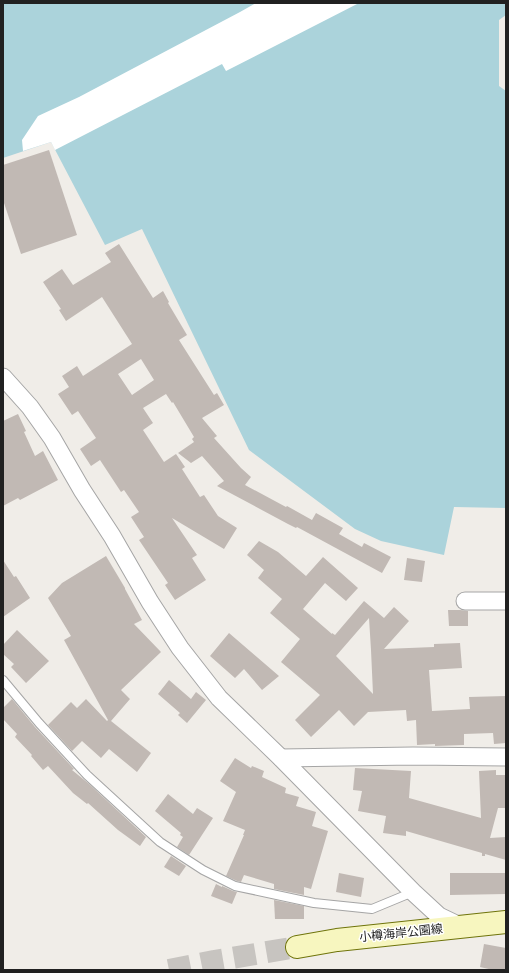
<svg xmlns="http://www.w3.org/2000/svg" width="509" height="973" viewBox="0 0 509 973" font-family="Jost,'Noto Sans JP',sans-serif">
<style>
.water{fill:#abd3db}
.pier{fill:#fff}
.building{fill:#c1b9b4;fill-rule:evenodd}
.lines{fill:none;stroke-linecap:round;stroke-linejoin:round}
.secondary-tunnel{stroke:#c7c4c0;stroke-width:22;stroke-dasharray:22 11;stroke-linecap:butt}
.lane-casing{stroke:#a5a5a5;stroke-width:10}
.street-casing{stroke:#a5a5a5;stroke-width:19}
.secondary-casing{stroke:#6f740b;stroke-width:24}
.lane{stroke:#fff;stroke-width:8}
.street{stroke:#fff;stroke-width:17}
.secondary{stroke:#f7f6bf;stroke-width:22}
.labels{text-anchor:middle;stroke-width:3;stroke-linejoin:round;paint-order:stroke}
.street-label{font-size:12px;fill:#212121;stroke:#fff}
</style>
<rect width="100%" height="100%" fill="#f0ede8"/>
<path class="water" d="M3 3H506V15L499 20V86L506 91V508L454 507 444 555 381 541 355 529 249 450 142 229 105 245 51 142 3 158Z"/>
<path class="pier" d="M256 3H359L226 71 222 64 55 150 51 142 23 151 22 140 38 116 79 97 240 12Z"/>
<g class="building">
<path d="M49 150 77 235 21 254 3 200V165Z"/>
<path d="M119 244 153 298 163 291 169 302 168 303 187 335 179 340 214 395 217 393 224 405 202 418 217 436 214 438 241 468 251 477 245 485 286 507 287 506 312 520 316 513 343 528 339 534 362 547 364 543 391 557 382 573 297 527 296 528 288 524 217 486 224 481 202 456 191 463 178 453 194 442 192 439 194 437 173 402 172 403 166 394 143 408 153 423 143 430 164 462 176 454 185 467 182 469 200 497 204 495 218 516 237 528 224 549 172 518 197 555 192 558 206 580 175 600 165 585 168 583 139 540 144 537 131 517 139 512 124 490 121 492 100 460 91 466 80 449 96 438 78 411 72 415 58 394 69 387 62 376 77 366 83 376 132 344 102 297 66 321 59 310 61 309 43 282 62 269 73 285 111 262 105 253ZM141 359 154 380 132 395 118 374Z"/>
<path d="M18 414 26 431 24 432 35 456 43 451 58 480 20 500 18 498 3 506V421Z"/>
<path d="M259 541 278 552 306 576 323 557 358 588 346 601 325 583 303 609 332 634V633L335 635 364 601 384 618 394 607 409 621 384 649 434 647V644L460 643 462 668 429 670 432 711 470 709 469 697 506 696V743L494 744 493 733 464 734V745L435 746V744L417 745 416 720 407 721 406 710 368 712 354 726 339 710 311 737 295 720 320 695 281 662 300 639 270 613 282 599 258 578 264 570 247 555ZM369 618 371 650 373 694 336 656Z"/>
<path d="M106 556 125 588V589L142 620 134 624 161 652 121 690 130 699 111 721 151 753 137 772 109 749 101 758 82 741 72 751 48 725 71 702 77 708 86 699 107 721 108 720 64 640 71 636 48 598 62 583Z"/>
<path d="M407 558 425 561 422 582 404 580Z"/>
<path d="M3 560 14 577 16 576 30 598 3 617Z"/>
<path d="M448 610H460L468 611V626H449Z"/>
<path d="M17 630 49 661 26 683 11 667 14 664 3 654V645Z"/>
<path d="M229 633 279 676 262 690 244 669 235 678 210 656Z"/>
<path d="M169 680 191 699 196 692 206 700 187 723 178 715 180 713 158 694Z"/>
<path d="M12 699 35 727 74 769 72 770 88 783 146 837 140 846 118 830 88 803 87 804 73 793 48 766 43 770 31 756 32 755 15 737 17 734 3 719V708Z"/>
<path d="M235 758 251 768 252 766 264 771 262 777 286 788 285 793 299 797 296 806 316 812 312 826 328 831 311 889 304 887V895L274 889V884L244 875 241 882 237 881 226 876 244 835H243L245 830 223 821 236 792 220 781Z"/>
<path d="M355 768 411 771 409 798 481 818 479 771 496 770V775H506V808H498L490 838 506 837V860L485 854V856H482V853L406 831V836L383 833 386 816 358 811 362 791 353 790Z"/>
<path d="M168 794 193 814 197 808 213 818 189 855 177 847 183 837 180 835 181 833 155 811Z"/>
<path d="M171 856 186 866 179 876 164 867Z"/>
<path d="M339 873 364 878 361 897 336 892Z"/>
<path d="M450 873H506V894L450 895Z"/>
<path d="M216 884 222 887V886L233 891 237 892 232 904 211 896Z"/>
<path d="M274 900 304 906V919H275Z"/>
<path d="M484 944 506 948V970H493L480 967Z"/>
</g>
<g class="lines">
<path class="secondary-tunnel" d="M169 970 214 961 297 947"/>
<g class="lane-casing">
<path id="lane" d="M3 680 39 723 87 775 160 842 203 870 235 886 314 903 372 909 413 892"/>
</g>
<g class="street-casing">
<g id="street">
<path d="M3 377 30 407 52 438 82 490 112 536 150 602 180 648 219 698 281 758 413 892 439 916 462 927"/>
<path d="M465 601H506"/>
<path d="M281 758 413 756 506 757"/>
</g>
</g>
<g class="secondary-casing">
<path id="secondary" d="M297 947 337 940 506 922"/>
</g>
<use href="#lane" class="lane"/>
<use href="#street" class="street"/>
<use href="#secondary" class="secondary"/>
</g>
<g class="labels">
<g class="street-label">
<text transform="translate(401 933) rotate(-6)" y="4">小樽海岸公園線</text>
</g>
</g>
<rect width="509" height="973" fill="none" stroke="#212121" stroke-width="8"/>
</svg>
